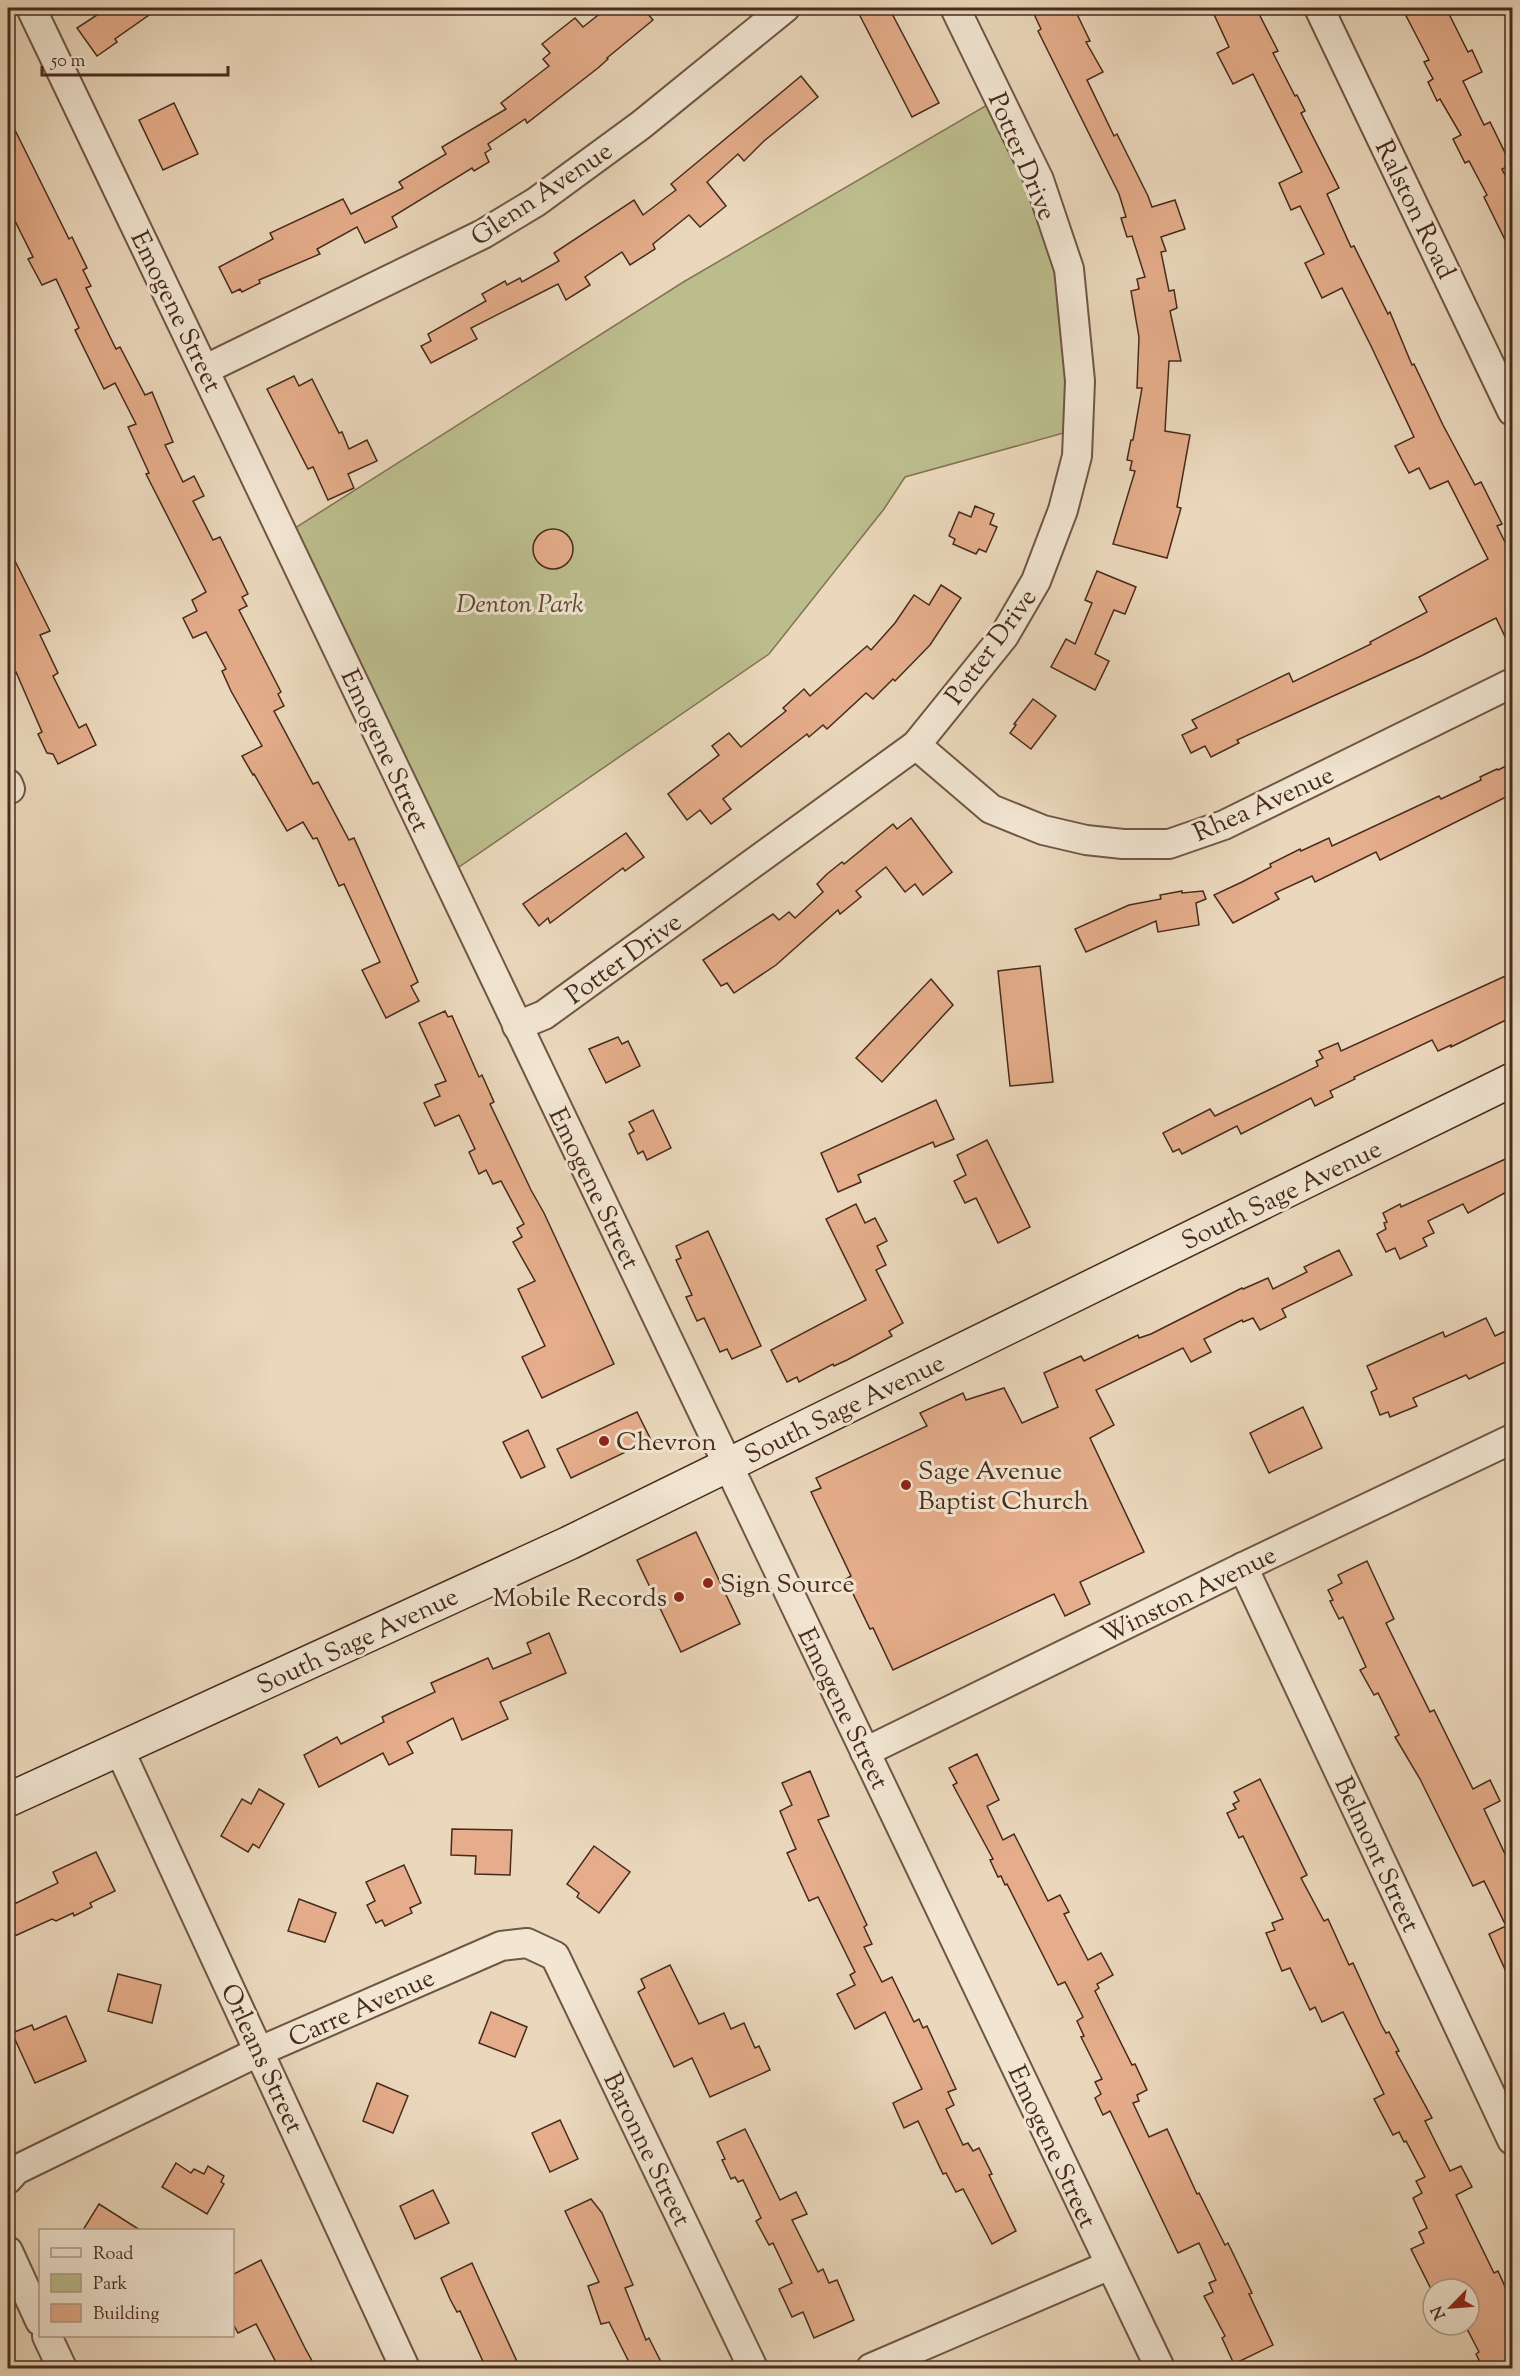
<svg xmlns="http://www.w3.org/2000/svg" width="1520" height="2376" viewBox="0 0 1520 2376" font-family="'Sorts Mill Goudy',serif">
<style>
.green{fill:#bcbd8d;stroke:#827454;stroke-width:1.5}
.building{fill:#e5ad8b;stroke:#472b1c;stroke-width:1.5}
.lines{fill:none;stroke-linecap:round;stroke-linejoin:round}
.street-casing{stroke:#705644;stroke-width:32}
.secondary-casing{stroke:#472b1c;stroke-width:36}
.street{stroke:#f2e6d3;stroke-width:28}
.secondary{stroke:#f2e6d3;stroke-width:33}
.poi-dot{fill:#8f2418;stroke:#f2e6d3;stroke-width:2}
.labels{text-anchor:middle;stroke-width:6;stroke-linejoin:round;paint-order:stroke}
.street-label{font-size:26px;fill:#472b1c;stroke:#f2e6d3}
.park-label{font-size:26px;font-style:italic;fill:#5e4833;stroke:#f2e6d3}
.poi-label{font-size:26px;fill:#472b1c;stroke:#f2e6d3;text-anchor:start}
</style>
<rect width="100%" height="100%" fill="#ebd8bc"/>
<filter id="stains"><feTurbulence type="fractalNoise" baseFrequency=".00333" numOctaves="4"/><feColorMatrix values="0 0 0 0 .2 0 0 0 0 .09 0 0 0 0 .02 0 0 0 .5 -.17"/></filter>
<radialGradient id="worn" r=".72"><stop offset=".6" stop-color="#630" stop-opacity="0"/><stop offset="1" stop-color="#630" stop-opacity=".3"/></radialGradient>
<path class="green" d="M999 98 1069 269 1078 429 905 477 884 509 769 654 446 876 284 535 685 281Z"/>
<g class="building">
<path d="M92 8H159L115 39 117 42 97 56 77 28 97 15Z"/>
<path d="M607 8H643L653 20 607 58 608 59 598 68 527 123 525 119 488 144 491 149 485 153 489 162 474 171 472 168 392 217 397 227 365 243 357 227 317 249 320 254 259 280 260 283 242 292 240 289 232 293 219 267 273 239 270 233 343 199 351 214 403 188 399 182 446 154 442 147 506 109 501 103 549 66 543 59 550 53 542 44 575 18 583 27Z"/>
<path d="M856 8H889L939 103 912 117Z"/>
<path d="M1048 8H1074L1090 41 1086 42 1103 72 1087 80 1114 136 1117 134 1148 196 1152 207 1175 200 1185 229 1161 237 1166 251 1161 252 1169 291 1174 290 1177 308 1170 311 1181 361H1169L1165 431 1190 435 1177 507 1181 508 1167 558 1113 544 1135 471 1130 470 1132 461 1127 460 1131 440H1133L1142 388H1137L1139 337 1131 291 1139 289 1137 279 1145 277 1132 236 1127 237 1121 218 1126 217 1119 194 1038 31 1041 29 1034 14Z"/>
<path d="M1211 8H1256L1278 51 1273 53 1295 96 1297 95 1305 111 1301 113 1339 188 1327 194 1351 247 1354 246 1388 314 1390 312 1412 365 1414 364 1443 425 1475 485 1481 482 1502 524 1497 526 1512 556V651L1496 618 1421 656 1237 740 1239 743 1211 757 1205 746 1191 753 1182 735 1197 728 1192 720 1289 673 1293 682 1371 644 1370 642 1427 612 1419 597 1488 559 1448 481 1430 489 1419 468 1409 473 1402 460 1395 446 1414 437 1371 346 1342 288 1322 298 1305 263 1324 254 1300 206 1291 210 1279 183 1302 172 1253 74 1233 84 1217 53 1229 47Z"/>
<path d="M1402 8H1446L1468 52 1472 50 1482 72 1463 81 1484 125 1490 122 1511 165 1502 169 1512 189V254L1484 197 1487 195 1469 161 1465 163 1453 139 1461 135 1440 99 1437 101 1428 82 1433 79 1424 62 1429 60Z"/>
<path d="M801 76 818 97 764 141 744 161 738 154 707 182 726 206 700 227 689 215 653 244 655 249 630 265 622 252 585 277 590 285 566 300 558 284 471 328 477 339 431 363 421 346 431 341 428 334 486 301 482 294 505 281 507 285 520 278 522 282 559 261 554 253 634 200 643 215 676 190 671 184Z"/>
<path d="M174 103 198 154 163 170 139 120Z"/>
<path d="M8 116 69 239 72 237 87 268 83 270 91 286 86 288 116 349 120 347 145 395 152 392 173 442 165 445 183 482 194 476 204 496 193 501 213 540 220 537 248 594 242 597 247 606 239 610 281 692 278 694 284 706 274 711 313 784 318 782 349 840 354 838 418 982 411 986 419 1001 386 1018 362 970 380 962 344 884 339 886 317 838 313 839 303 822 287 831 254 774 253 775 242 756 262 746 231 691 222 671 226 669 206 632 193 638 183 618 197 611 192 600 206 592 146 474 149 473 128 427 136 424 115 383 104 389 75 330 79 328 56 279 42 285 28 259 33 257 8 207Z"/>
<path d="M294 376 299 386 312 379 339 433 342 432 349 449 367 440 377 461 348 474 354 488 328 500 313 467 308 469 267 389Z"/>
<path d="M975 506 994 514 990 524 997 527 986 552 979 549 976 554 953 544 955 539 949 536 959 512 971 517Z"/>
<circle cx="553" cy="549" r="20"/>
<path d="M8 547 50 631 40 635 58 673 53 676 79 728 86 724 96 745 58 764 53 754 47 753 38 734 42 732 16 672 8 676Z"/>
<path d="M1097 571 1136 587 1125 614 1114 610 1095 654 1109 661 1095 690 1051 667 1066 639 1075 644 1092 603 1085 600Z"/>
<path d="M941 585 961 598 930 645 895 681 893 679 873 699 866 693 827 729 823 725 809 737 807 734 723 799 731 809 711 824 700 810 687 820 668 794 719 755 712 746 729 733 741 747 786 711 783 708 804 689 810 696 867 646 871 650 895 623 914 595 929 605Z"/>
<path d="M1033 699 1056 716 1031 749 1010 733 1016 725 1014 724Z"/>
<path d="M1512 763V794L1380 860 1376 852 1315 882 1312 876 1275 893 1279 899 1233 923 1214 895 1242 882 1271 867 1270 864 1300 849 1301 851 1329 838 1332 846 1439 796 1441 799 1481 780 1480 777 1497 769 1498 770Z"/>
<path d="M911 818 952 872 923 895 915 884 905 892 886 867 856 891 861 897 840 914 838 910 776 965 734 993 727 983 721 986 703 960 773 914 779 920 789 912 795 918 823 892 817 884 827 874 842 862 844 864 893 824 897 829Z"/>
<path d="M626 833 644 857 625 871 623 868 550 923 548 918 539 926 523 904Z"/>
<path d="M1182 891V893L1203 891 1206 899 1196 903 1199 925 1158 932 1156 921 1086 952 1075 929 1129 905 1161 899 1160 895Z"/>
<path d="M1040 966 1053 1082 1010 1086 998 971Z"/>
<path d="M1512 973V1017L1451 1047V1045L1438 1051 1432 1040 1354 1077 1355 1079 1330 1091 1333 1097 1315 1106 1311 1098 1241 1134 1237 1126 1182 1154 1179 1149 1173 1152 1163 1133 1210 1109 1215 1116 1318 1066 1316 1061 1323 1058 1319 1051 1338 1043 1341 1051Z"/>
<path d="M931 979 953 1005 882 1082 856 1058Z"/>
<path d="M445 1011 448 1017 452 1016 479 1077 482 1075 494 1102 490 1104 531 1190 544 1213 614 1364 542 1398 522 1357 545 1346 518 1289 535 1281 513 1242 522 1237 517 1228 524 1224 501 1181 493 1184 486 1170 479 1174 469 1152 475 1149 459 1115 435 1126 424 1103 440 1096 435 1085 446 1081 419 1023Z"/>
<path d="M618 1037 622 1044 628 1041 640 1066 606 1083 589 1049Z"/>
<path d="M936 1100 954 1139 935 1147 933 1142 858 1175 861 1182 838 1192 821 1153Z"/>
<path d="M653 1110 671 1148 647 1160 643 1151 638 1154 629 1134 634 1131 629 1122Z"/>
<path d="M987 1140 1030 1227 998 1243 976 1198 965 1203 954 1181 966 1175 957 1155Z"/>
<path d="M1512 1156V1189L1468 1213 1463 1204 1428 1221 1434 1233 1423 1238 1427 1246 1400 1259 1395 1248 1386 1252 1377 1234 1386 1229 1384 1223 1387 1222 1383 1213 1400 1204 1401 1207Z"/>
<path d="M856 1204 865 1223 875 1218 887 1241 877 1246 886 1265 876 1270 903 1323 889 1331 892 1336 847 1360 834 1366 833 1364 799 1382 797 1377 787 1382 771 1350 866 1300 826 1219Z"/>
<path d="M708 1231 761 1346 732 1359 727 1349 720 1352 704 1318 697 1321 686 1297 692 1295 676 1260 681 1258 676 1246Z"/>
<path d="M1339 1250 1352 1275 1282 1309 1286 1317 1260 1330 1253 1318 1243 1322 1242 1320 1204 1339 1211 1352 1191 1362 1183 1348 1096 1390 1114 1425 1090 1438 1144 1552 1080 1582 1090 1604 1065 1616 1054 1594 893 1670 873 1628 870 1629 846 1579 851 1576 811 1492 821 1488 816 1478 927 1426 920 1413 963 1393 966 1400 1004 1388 1022 1423 1058 1407 1044 1373 1081 1356 1084 1361 1138 1335 1139 1338 1151 1334 1242 1288 1243 1289 1268 1278 1273 1289 1307 1272 1304 1267Z"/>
<path d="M1486 1318 1495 1336 1512 1328V1359L1469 1379 1466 1375 1413 1398 1417 1406 1390 1417 1388 1412 1380 1415 1371 1392 1377 1389 1367 1366 1443 1332 1445 1337Z"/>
<path d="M1303 1407 1322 1448 1269 1473 1250 1433Z"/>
<path d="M637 1412 651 1440 571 1478 557 1449Z"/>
<path d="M528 1430 545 1467 521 1478 503 1442Z"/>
<path d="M696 1532 740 1624 681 1652 637 1560Z"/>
<path d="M1367 1561 1394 1619 1386 1623 1430 1712 1434 1710 1473 1789 1490 1780 1500 1801 1484 1809 1512 1869V1985L1489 1934 1506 1926 1484 1881 1473 1886 1420 1779 1395 1737 1399 1735 1378 1693 1374 1695 1360 1670 1366 1667 1343 1617 1339 1619 1330 1601 1333 1600 1328 1590 1342 1583 1338 1575Z"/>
<path d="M549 1633 566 1673 500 1702 508 1719 462 1740 453 1718 407 1742 413 1753 389 1765 383 1753 319 1787 304 1755 337 1737 341 1744 384 1722 382 1717 435 1692 431 1683 488 1658 493 1669 531 1653 527 1643Z"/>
<path d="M977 1754 999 1800 987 1806 1003 1840 1014 1834 1048 1901 1060 1895 1069 1912 1064 1914 1088 1960 1101 1953 1113 1975 1097 1984 1099 1988 1095 1991 1132 2065 1135 2064 1147 2090 1137 2095 1139 2101 1133 2103 1149 2137 1167 2129 1197 2194 1199 2193 1225 2245 1228 2243 1252 2293 1249 2294 1273 2345 1234 2364 1222 2338 1225 2336 1204 2296 1213 2292 1209 2283 1216 2280 1199 2243 1178 2253 1110 2111 1103 2115 1095 2098 1101 2094 1095 2082 1102 2079 1081 2037 1084 2036 1077 2021 1083 2017 1065 1982 1058 1985 1007 1884 1005 1885 1001 1876 998 1877 990 1860 993 1859 953 1785 957 1783 949 1768Z"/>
<path d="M810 1771 829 1816 818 1820 867 1925 864 1927 872 1944 864 1947 882 1982 892 1977 914 2022 919 2019 923 2028 927 2026 956 2089 948 2092 954 2105 946 2109 963 2145 968 2143 973 2151 979 2148 992 2174 989 2175 1016 2231 992 2244 963 2189 956 2192 946 2173 943 2174 918 2121 904 2128 893 2103 922 2089 885 2012 855 2029 837 1994 855 1985 850 1975 855 1972 818 1897 809 1901 787 1853 796 1849 780 1811 792 1805 782 1783Z"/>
<path d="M1260 1779 1307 1875 1301 1878 1324 1921 1328 1919 1349 1965 1353 1963 1381 2024 1386 2033 1389 2032 1399 2051 1396 2052 1432 2118 1425 2121 1450 2171 1461 2166 1472 2187 1456 2195 1494 2273 1498 2271 1512 2302V2368H1483L1476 2354 1479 2352 1465 2325H1469V2289H1431L1411 2249 1424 2243 1419 2232 1427 2228 1413 2198 1422 2193 1416 2181 1425 2177 1406 2141 1404 2142 1399 2132 1393 2135 1374 2099 1384 2094 1343 2012 1322 2022 1315 2007 1310 2010 1290 1968 1282 1971 1266 1933 1275 1930 1272 1923 1283 1919 1243 1836 1239 1838 1227 1813 1236 1809 1233 1804 1239 1801 1234 1792Z"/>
<path d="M259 1789 284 1804 259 1848 253 1844 248 1852 221 1836 242 1799 251 1804Z"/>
<path d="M452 1829 512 1830 510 1875 475 1874 476 1856 451 1855Z"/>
<path d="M594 1846 630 1872 599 1913 577 1897 579 1893 567 1884Z"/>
<path d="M96 1852 115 1891 90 1903 92 1907 74 1916 73 1913 56 1921 52 1919 8 1939V1907L58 1883 53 1872Z"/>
<path d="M404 1865 421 1903 410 1908 412 1913 385 1926 382 1920 376 1923 367 1905 375 1901 366 1882Z"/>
<path d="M299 1899 336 1913 325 1942 288 1931Z"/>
<path d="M670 1965 699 2024 724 2013 731 2029 744 2023 755 2048 759 2046 770 2070 710 2097 692 2058 674 2067 638 1992 645 1988 641 1979Z"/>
<path d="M118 1974 161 1985 152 2023 108 2011Z"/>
<path d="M491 2012 527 2027 515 2057 479 2043Z"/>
<path d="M66 2016 86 2061 35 2083 12 2033 32 2025 34 2030Z"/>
<path d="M377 2083 408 2096 393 2133 363 2121Z"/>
<path d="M560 2120 578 2159 550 2172 532 2133Z"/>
<path d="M745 2129 780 2200 796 2192 807 2214 792 2220 818 2272 823 2269 829 2283 837 2280 854 2320 814 2338 803 2312 792 2317 779 2289 792 2283 773 2243 769 2245 756 2221 761 2218 743 2180 738 2182 735 2177 731 2179 722 2160 725 2159 717 2142Z"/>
<path d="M176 2163 191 2173 194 2169 204 2174 208 2166 224 2176 221 2182 224 2184 207 2214 162 2187Z"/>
<path d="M433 2190 449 2223 415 2239 400 2206Z"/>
<path d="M591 2199 602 2213 633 2285 625 2288 646 2340 649 2338 664 2368H632L609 2322 601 2324 588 2286 599 2282 565 2211Z"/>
<path d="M99 2204 140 2230H83Z"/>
<path d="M261 2260 305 2348 316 2368H279L256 2324 238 2333 232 2322V2275Z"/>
<path d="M472 2263 480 2281 520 2368H486L460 2311 457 2312 450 2299 441 2278Z"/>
</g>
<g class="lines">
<g class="street-casing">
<g id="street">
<path d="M31 8 1160 2368"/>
<path d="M1319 8 1512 411"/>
<path d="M206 369 483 234 536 202 641 125 785 8"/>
<path d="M916 745 991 809 1043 830 1086 840 1123 844H1169L1224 825 1512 683"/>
<path d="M8 784 10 789"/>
<path d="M517 1026 544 1015 916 745 1004 636 1036 581 1063 510 1077 456 1080 381 1069 269 1039 180 955 8"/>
<path d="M1243 1567 1512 2140"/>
<path d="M119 1749 405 2368"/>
<path d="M865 1752 1243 1567 1512 1439"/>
<path d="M8 2179 16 2170 260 2051 501 1946 527 1943 555 1956 753 2368"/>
<path d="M8 2251 40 2321"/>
<path d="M47 2336 62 2368"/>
<path d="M871 2368 1110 2265"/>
</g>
</g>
<g class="secondary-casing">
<path id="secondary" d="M8 1800 569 1543 1512 1080"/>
</g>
<use href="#street" class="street"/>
<use href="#secondary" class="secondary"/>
</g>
<g class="poi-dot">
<circle cx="604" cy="1441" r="6"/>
<circle cx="906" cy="1485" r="6"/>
<circle cx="708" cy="1583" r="6"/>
<circle cx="679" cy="1597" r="6"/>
</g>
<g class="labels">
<g class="street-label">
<text transform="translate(1023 156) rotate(67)" y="9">Potter Drive</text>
<text transform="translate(541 193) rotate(-34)" y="9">Glenn Avenue</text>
<text transform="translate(1416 209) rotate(64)" y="9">Ralston Road</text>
<text transform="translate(177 311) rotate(64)" y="9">Emogene Street</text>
<text transform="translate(990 646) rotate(-54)" y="9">Potter Drive</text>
<text transform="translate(386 750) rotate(65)" y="9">Emogene Street</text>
<text transform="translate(1263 803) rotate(-24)" y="9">Rhea Avenue</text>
<text transform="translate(623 958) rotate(-36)" y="9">Potter Drive</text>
<text transform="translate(595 1188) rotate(64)" y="9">Emogene Street</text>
<text transform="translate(1281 1194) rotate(-26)" y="9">South Sage Avenue</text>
<text transform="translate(844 1408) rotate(-26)" y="9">South Sage Avenue</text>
<text transform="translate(1188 1594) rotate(-26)" y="9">Winston Avenue</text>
<text transform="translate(357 1640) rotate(-25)" y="9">South Sage Avenue</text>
<text transform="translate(844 1708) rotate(64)" y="9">Emogene Street</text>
<text transform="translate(1378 1854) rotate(65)" y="9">Belmont Street</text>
<text transform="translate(361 2007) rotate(-24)" y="9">Carre Avenue</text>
<text transform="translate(263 2058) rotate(65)" y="9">Orleans Street</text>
<text transform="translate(1053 2146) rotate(65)" y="9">Emogene Street</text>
<text transform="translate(648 2149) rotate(64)" y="9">Baronne Street</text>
</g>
<g class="park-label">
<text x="520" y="612">Denton Park</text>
</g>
<g class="poi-label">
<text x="616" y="1450">Chevron</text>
<text x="918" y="1479">Sage Avenue<tspan x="918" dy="30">Baptist Church</tspan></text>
<text x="720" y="1592">Sign Source</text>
<text x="667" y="1606" text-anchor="end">Mobile Records</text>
</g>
</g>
<rect width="1520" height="2376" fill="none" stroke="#ebd8bc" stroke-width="30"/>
<rect x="9" y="9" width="1502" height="2358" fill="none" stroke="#472b1c" stroke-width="3"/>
<rect x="15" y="15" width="1490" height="2346" fill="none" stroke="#472b1c" stroke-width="1.5"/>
<rect x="39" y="2229" width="195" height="108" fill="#f2e6d3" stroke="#ae9b8a" stroke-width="1.5"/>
<rect x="51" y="2248" width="30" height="9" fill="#f2e6d3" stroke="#ae9b8a" stroke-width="1.5"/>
<text x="93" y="2259" font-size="18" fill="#472b1c">Road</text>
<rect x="51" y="2274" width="30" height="18" fill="#bcbd8d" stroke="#ae9b8a" stroke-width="1.5"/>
<text x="93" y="2289" font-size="18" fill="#472b1c">Park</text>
<rect x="51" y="2304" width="30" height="18" fill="#e5ad8b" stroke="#ae9b8a" stroke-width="1.5"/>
<text x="93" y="2319" font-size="18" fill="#472b1c">Building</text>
<g transform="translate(1451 2307) rotate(245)"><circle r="28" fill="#f2e6d3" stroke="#ae9b8a" stroke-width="1.5"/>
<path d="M0-4.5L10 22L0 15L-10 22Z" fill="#8f2418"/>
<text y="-9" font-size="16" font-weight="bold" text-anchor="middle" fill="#472b1c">N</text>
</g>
<path d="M42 66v9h186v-9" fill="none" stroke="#472b1c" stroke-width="3"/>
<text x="51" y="66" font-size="18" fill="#472b1c" stroke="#f2e6d3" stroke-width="4.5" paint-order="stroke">50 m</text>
<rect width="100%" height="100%" filter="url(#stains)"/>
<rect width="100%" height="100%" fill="url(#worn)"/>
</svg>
